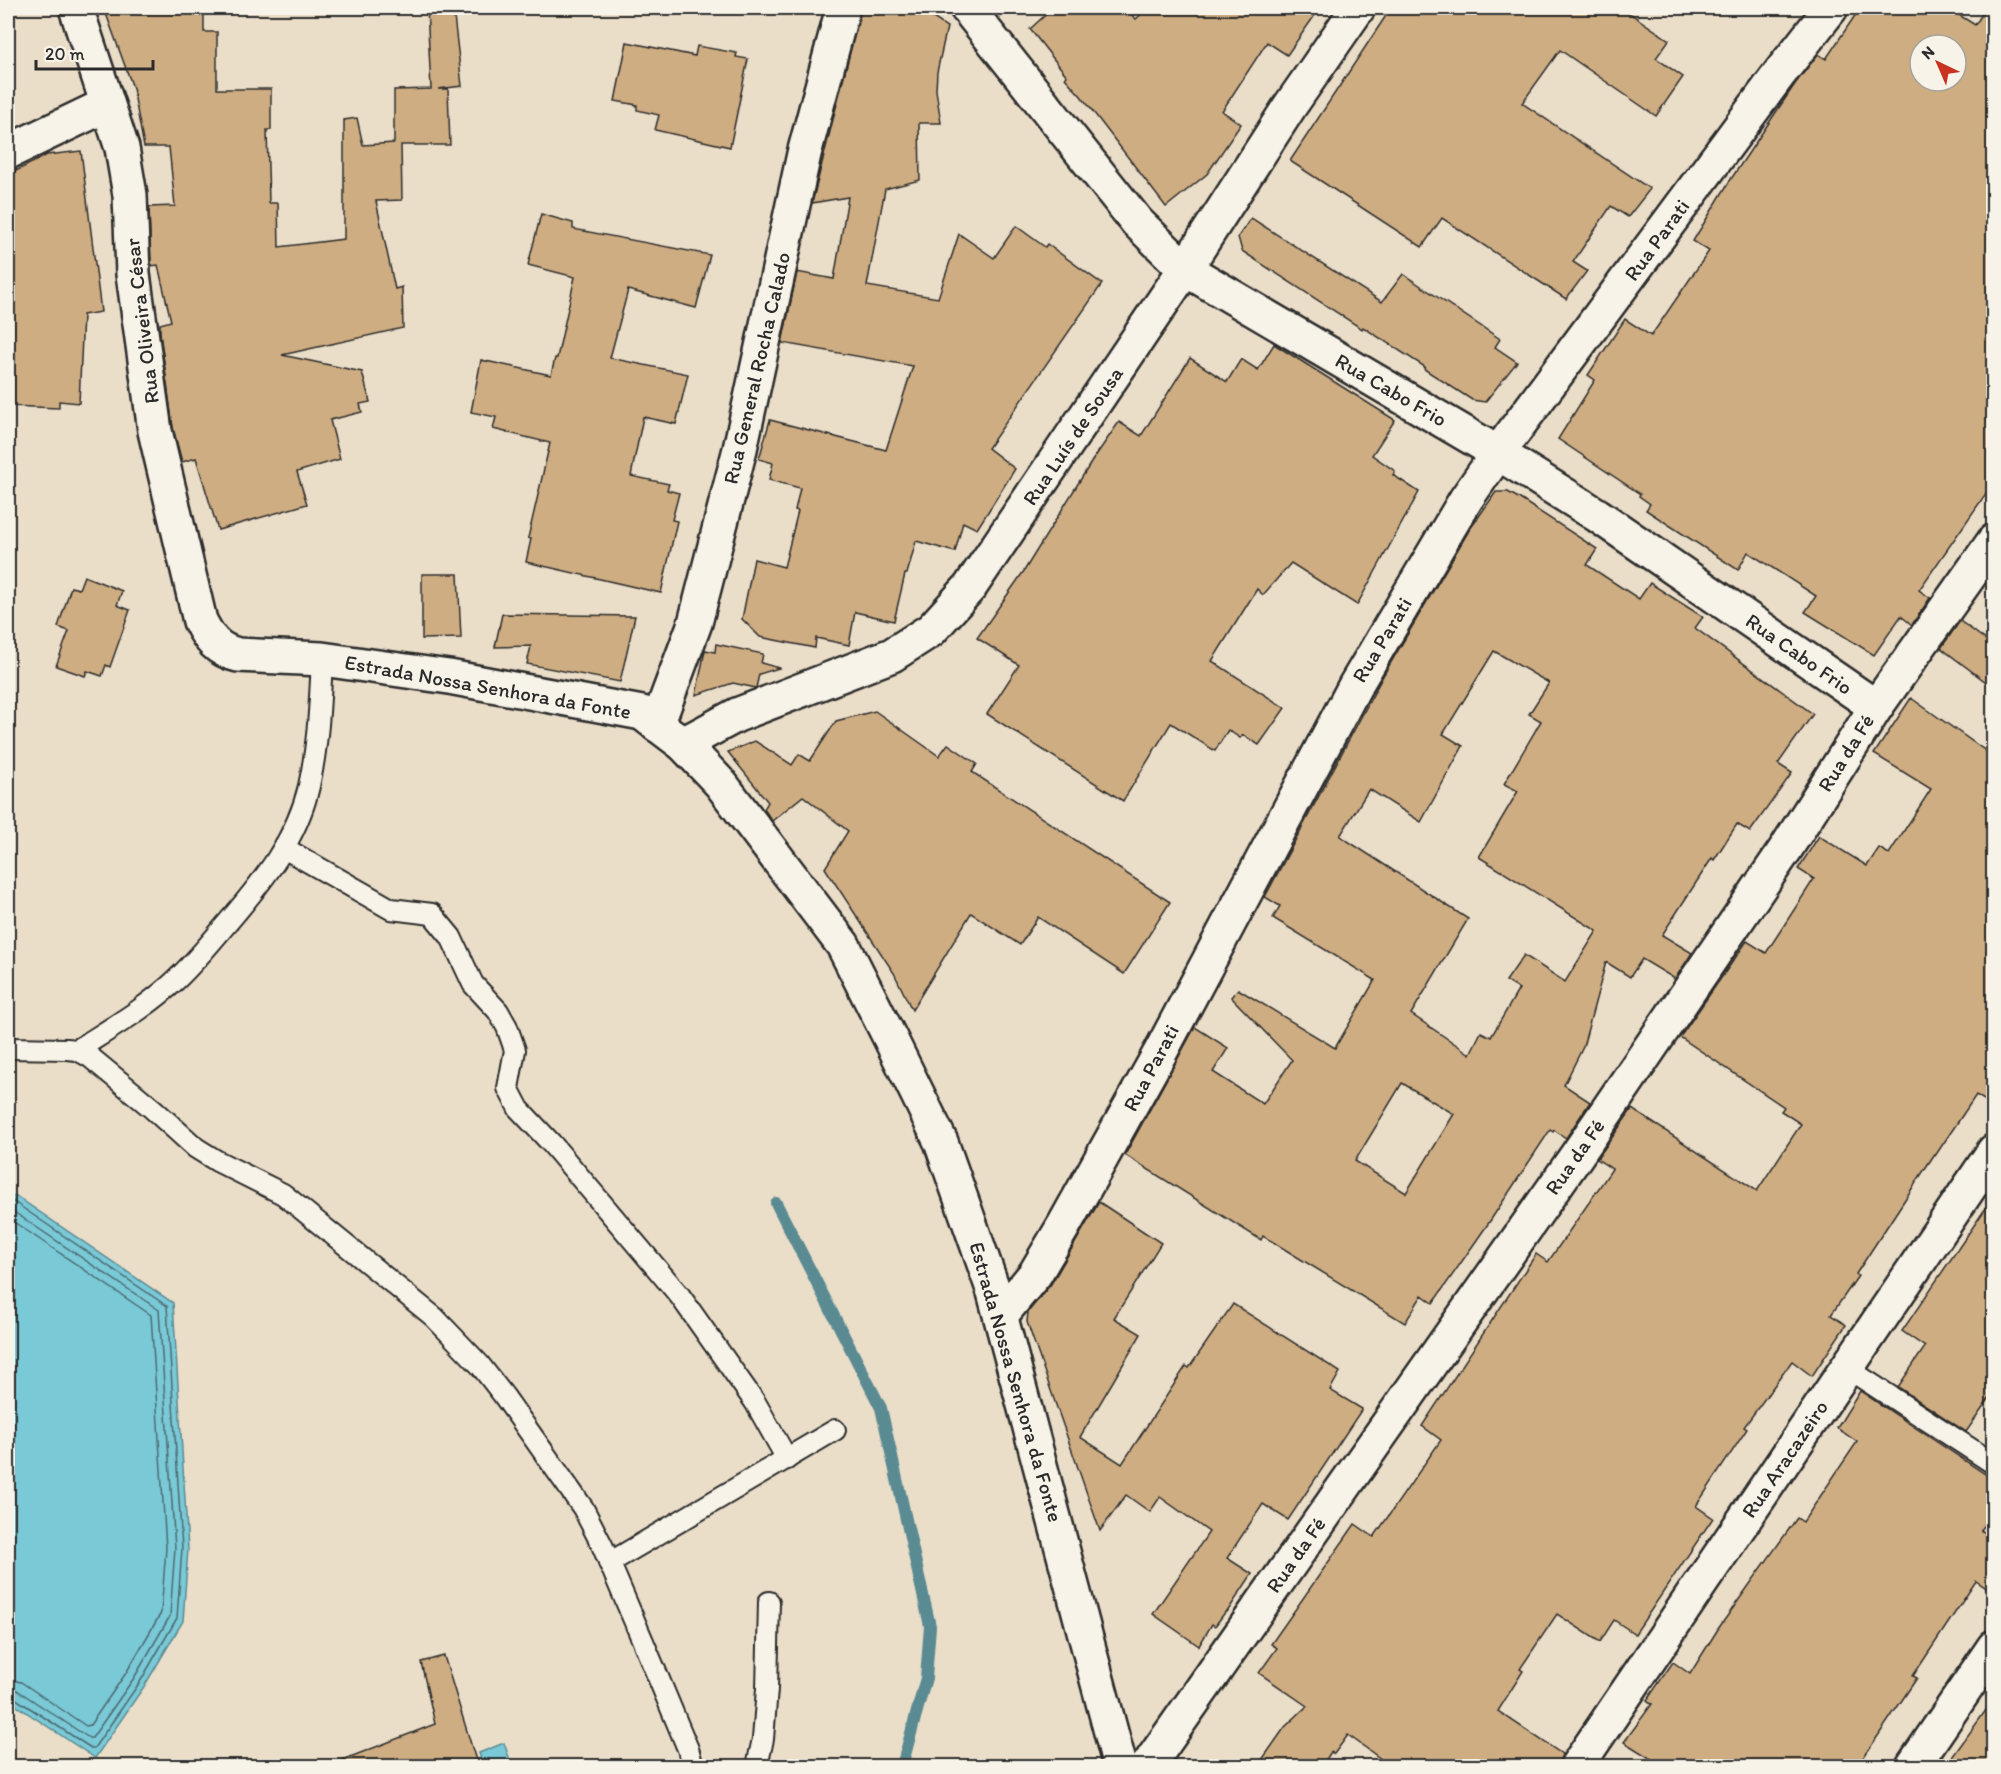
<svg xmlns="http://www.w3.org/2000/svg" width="2001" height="1774" viewBox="0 0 2001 1774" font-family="Itim,sans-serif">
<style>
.water{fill:#7ac9d7;stroke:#5a8a92;stroke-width:1.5}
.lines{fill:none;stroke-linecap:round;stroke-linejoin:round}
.shore{stroke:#4b6a70;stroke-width:1.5}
.stream{stroke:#5a8a92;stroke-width:12}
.building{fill:#cfad82;stroke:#2b2b2b;stroke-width:1.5;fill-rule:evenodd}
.lane-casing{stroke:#2b2b2b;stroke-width:24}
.street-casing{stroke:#2b2b2b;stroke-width:38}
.lane{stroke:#f7f3e8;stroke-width:20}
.street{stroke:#f7f3e8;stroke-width:33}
.labels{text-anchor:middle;stroke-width:5;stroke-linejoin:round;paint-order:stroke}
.street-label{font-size:21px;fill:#2b2b2b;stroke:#f7f3e8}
</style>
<rect width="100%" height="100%" fill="#ebdec9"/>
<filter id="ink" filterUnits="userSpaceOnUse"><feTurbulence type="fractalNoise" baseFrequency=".0167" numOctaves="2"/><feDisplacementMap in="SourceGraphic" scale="12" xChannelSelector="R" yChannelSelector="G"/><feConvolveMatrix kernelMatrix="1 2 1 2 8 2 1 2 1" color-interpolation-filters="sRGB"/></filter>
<g filter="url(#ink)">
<g class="water">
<path d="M8 1195 16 1196 173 1303 188 1549 183 1621 145 1685 95 1758 8 1700Z"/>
<path d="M504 1743 512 1766H483L479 1753Z"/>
</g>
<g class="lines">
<g class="shore">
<path d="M8 1201 14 1202 167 1306 182 1548 177 1618 140 1682 94 1748H91L13 1697 8 1696"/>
<path d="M8 1209 11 1210 159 1310 175 1548 170 1616 134 1678 92 1738H89L17 1690 8 1688"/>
<path d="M8 1218 151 1315 166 1548 161 1613 126 1673 90 1725 86 1726 21 1682 8 1679"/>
</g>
<path class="stream" d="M776 1203 881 1408 930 1626 926 1678 902 1766"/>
</g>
<g class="building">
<path d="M104 8H204V32H217V89H271V130H267L269 203H278L279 247 344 239V120L357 118 363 145 394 143V90L431 89 427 8H453L462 86 438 89H448L450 145H401L402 200 376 201 395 289 402 287 403 328 282 355 362 372 370 402 360 404 362 412 330 420 340 459 297 472 307 504 218 530 196 458 182 462 173 428 160 333V324L171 321 158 265 151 266 149 207 175 206 169 147H144L133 88Z"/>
<path d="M861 8H918L947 27 937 72 936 90 941 123H919L920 180 885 189 867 286 938 298 959 234 994 258 1016 226 1045 247 1047 244 1102 284 988 448 1015 469 977 529 963 522 955 552 916 541 907 574H905L894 621 855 612 849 645 816 638 815 648 760 637 742 619 754 559 784 567 798 511 795 510 800 488 769 480 773 463 759 459 770 420 886 450 913 366 782 343 797 272 834 279 848 197 812 203Z"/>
<path d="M1053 8H1125L1136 19 1148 8H1320L1287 55 1267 42 1222 111 1241 124 1207 174 1166 207 1081 96 1065 78 1067 76 1030 29Z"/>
<path d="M1391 8H1622L1669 40 1656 58 1683 77 1656 116 1560 50 1522 103 1650 189 1628 217 1611 206 1573 262 1587 271 1566 299 1442 218 1422 247 1290 161Z"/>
<path d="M1860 8H1948L1975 25 1986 8H1994V482L1919 590 1930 598 1912 625 1901 616 1874 655 1805 612 1816 596 1748 552 1738 570 1646 510 1650 504 1639 496 1640 494 1558 439 1595 380 1588 375 1625 319 1651 336 1709 251 1693 241 1729 182 1795 84 1818 54 1826 59ZM1920 45H1956V81H1920Z"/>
<path d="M627 42 695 56 697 46 737 53 736 57 748 59 730 147 655 130 659 115 637 110V105L615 101Z"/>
<path d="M81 151 101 312 83 315 79 403 59 401V408L8 406V175L47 155Z"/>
<path d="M541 214 573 223V229L710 255 696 308 628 290 610 358 688 374 676 424 643 417 631 476 669 484 667 490 679 493 672 520 677 521 661 593 526 562 531 539 528 538 550 443 493 429 496 417 471 412 481 360 551 375 555 358H557L575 277 528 265Z"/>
<path d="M1251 218 1382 302 1403 274 1500 339 1495 347 1517 362 1485 402 1472 400 1424 369 1425 367 1363 327 1362 329 1242 251 1238 237Z"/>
<path d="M1274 344 1395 420 1372 455 1395 471 1393 475 1419 492 1357 605 1291 563 1263 595 1257 589 1212 661 1285 708 1259 745 1243 735 1240 738 1228 730 1215 751 1171 723 1123 801 987 714 1019 665 977 638 1024 571 1092 461 1119 422 1141 436 1190 358 1227 382 1241 359 1258 370Z"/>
<path d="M1496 492H1508L1520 499 1597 549 1587 565 1639 599 1650 583 1703 617 1695 628 1813 714 1778 764 1792 773 1750 832 1737 824 1714 860 1712 858 1662 935 1692 953 1675 979 1642 959 1630 977 1606 962 1583 1047 1564 1085 1590 1102 1566 1138 1554 1130 1553 1132 1550 1130 1490 1221 1433 1303 1422 1295 1405 1323 1263 1236 1261 1240 1125 1155 1195 1027 1228 1048 1213 1072 1263 1104 1292 1060 1231 997 1238 989 1335 1048 1375 980 1273 918 1280 906 1265 897 1384 674 1468 532ZM1494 651 1549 683 1529 714 1541 721 1504 784 1518 791 1479 857 1597 931 1565 982 1524 955 1506 981 1519 989 1491 1037 1481 1032 1470 1054 1411 1014 1468 919 1340 836 1369 789 1421 822 1463 746 1443 734ZM1402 1083 1454 1114 1406 1193 1355 1161Z"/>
<path d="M422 574H458L461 638 422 639Z"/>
<path d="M84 576 122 591 117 605 130 610 110 667 106 665 102 676 87 671 85 676 56 666 69 631 58 627 71 587 79 589Z"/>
<path d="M502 614 635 616 620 682 527 664 531 646 495 647Z"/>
<path d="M1960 621 1994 646V688L1941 648Z"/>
<path d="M716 644 763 654 761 663 779 668 759 674 756 688 733 683 696 695 705 650 715 652Z"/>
<path d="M1911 698 1994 757V1106L1976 1095 1935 1156 1934 1155 1856 1274 1858 1276 1831 1315 1846 1325 1812 1376 1792 1361 1744 1427 1747 1429 1696 1506 1713 1518 1635 1634 1614 1620 1600 1642 1557 1614 1520 1669 1523 1671 1498 1711 1562 1754 1559 1767H1392L1348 1735 1334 1754 1331 1752 1321 1767H1257L1285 1727 1307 1706 1259 1673 1277 1648 1271 1644 1355 1524 1374 1537 1441 1440 1422 1426 1536 1254 1548 1262 1612 1169 1597 1159 1632 1109 1757 1191 1801 1124 1781 1111 1784 1107 1680 1037 1747 941 1766 953 1814 879 1798 869 1819 836 1867 866 1879 848 1889 854 1931 789 1874 754Z"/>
<path d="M875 711 939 756 948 744 977 764 972 772 1170 902 1124 974 1038 917 1020 945 971 913 912 1010 894 973 825 868 848 831 803 796 772 821 764 809 768 802 728 752 755 741 792 765 799 754 810 761 836 721Z"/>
<path d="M1994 1196V1392L1966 1432 1898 1387 1925 1347 1902 1331Z"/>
<path d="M1099 1202 1161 1243 1114 1318 1141 1334 1080 1437 1122 1464 1186 1366 1189 1368 1233 1304 1340 1372 1330 1390 1362 1409 1288 1520 1263 1504 1227 1558 1252 1574 1227 1612 1226 1611 1215 1626 1212 1624 1199 1646 1153 1614 1209 1532 1160 1497 1150 1512 1126 1495 1100 1531 1027 1322 1028 1312 1051 1284Z"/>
<path d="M1860 1391 1994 1480V1513L1981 1530 1994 1539V1593L1976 1581 1913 1676 1917 1678 1857 1767H1664L1624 1742 1652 1704 1647 1700 1673 1662 1690 1674 1718 1629 1797 1518 1803 1522 1857 1442 1837 1428Z"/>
<path d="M444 1656 478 1767H332V1764L435 1724 421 1662Z"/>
<path d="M1994 1699V1767H1945Z"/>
</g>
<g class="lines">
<g class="lane-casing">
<g id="lane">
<path d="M284 848 391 909 432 914 451 937 473 984 498 1011 507 1027 515 1050 508 1088 519 1109 551 1143 680 1296 755 1402 787 1459"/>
<path d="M8 1048 67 1049 77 1050 90 1057 153 1109 196 1148 217 1161 283 1194 434 1317 480 1365 504 1396 583 1508 602 1545 648 1653 688 1749 693 1766"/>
<path d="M77 1050C111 1028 148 1007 177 979 196 961 212 941 229 921 263 881 297 839 309 786 318 745 320 702 322 659"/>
<path d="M1847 1368 1994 1464"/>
<path d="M609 1563 835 1430"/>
<path d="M757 1766 763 1739 767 1689 769 1602"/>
</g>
</g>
<g class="street-casing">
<g id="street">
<path d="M76 8 122 148 130 195 133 274 155 431 200 621C209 639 217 650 238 655L322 659 449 677 642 713 683 744 721 784 843 945 890 1038 941 1142 994 1292 1120 1766"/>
<path d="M967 8 1137 222 1185 269 1498 453 1597 515 1876 707"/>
<path d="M8 152 106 105"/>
<path d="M657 725 695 623 740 449 804 154 843 8"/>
<path d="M683 744 737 715 892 655 931 630 970 587 1185 269 1290 106 1358 8"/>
<path d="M1001 1315 1035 1274 1063 1227 1160 1053 1355 686 1466 499 1498 453 1780 73 1831 8"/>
<path d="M1148 1766 1577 1155 1785 850 1876 707 1994 541"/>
<path d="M1577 1766 1994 1151"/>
<path d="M1913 1766 1994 1647"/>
</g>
</g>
<use href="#lane" class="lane"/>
<use href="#street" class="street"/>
</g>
</g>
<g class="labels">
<g class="street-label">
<text transform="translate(1657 240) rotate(-54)" y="7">Rua Parati</text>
<text transform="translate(142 321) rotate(-97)" y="7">Rua Oliveira César</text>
<text transform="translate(757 368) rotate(-77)" y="7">Rua General Rocha Calado</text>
<text transform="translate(1391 390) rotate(30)" y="7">Rua Cabo Frio</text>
<text transform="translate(1073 436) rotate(-56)" y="7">Rua Luís de Sousa</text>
<text transform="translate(1382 640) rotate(-59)" y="7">Rua Parati</text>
<text transform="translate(1799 654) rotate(35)" y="7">Rua Cabo Frio</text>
<text transform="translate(488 687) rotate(10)" y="7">Estrada Nossa Senhora da Fonte</text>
<text transform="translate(1846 753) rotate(-58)" y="7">Rua da Fé</text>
<text transform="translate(1151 1068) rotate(-62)" y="7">Rua Parati</text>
<text transform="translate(1575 1157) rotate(-55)" y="7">Rua da Fé</text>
<text transform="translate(1016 1382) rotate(74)" y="7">Estrada Nossa Senhora da Fonte</text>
<text transform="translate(1785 1459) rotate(-56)" y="7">Rua Aracazeiro</text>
<text transform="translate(1296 1555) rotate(-55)" y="7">Rua da Fé</text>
</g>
</g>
<rect width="2001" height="1774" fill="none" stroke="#f7f3e8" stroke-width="30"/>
<rect x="15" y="15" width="1971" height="1744" fill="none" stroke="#2b2b2b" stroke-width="2" filter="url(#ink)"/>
<g transform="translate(1938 63) rotate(316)"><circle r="28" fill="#f7f3e8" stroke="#a5a39c" stroke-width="1.5"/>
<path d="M0-4.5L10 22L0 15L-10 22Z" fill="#c8321e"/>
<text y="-9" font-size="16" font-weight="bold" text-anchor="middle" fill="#2b2b2b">N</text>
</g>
<path d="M36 60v9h117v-9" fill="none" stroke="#2b2b2b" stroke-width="3"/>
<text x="45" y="60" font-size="18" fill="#2b2b2b" stroke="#f7f3e8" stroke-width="4.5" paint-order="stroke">20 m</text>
</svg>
